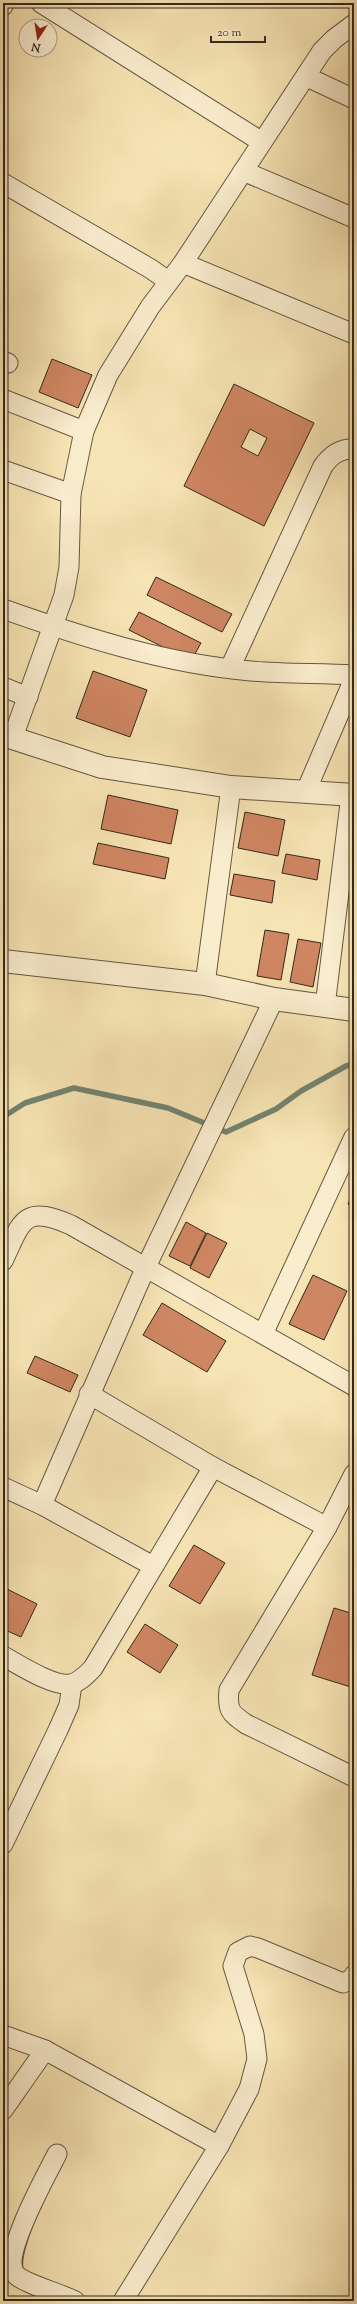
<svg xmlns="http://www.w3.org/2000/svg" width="357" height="2304" viewBox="0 0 357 2304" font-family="'Sorts Mill Goudy',serif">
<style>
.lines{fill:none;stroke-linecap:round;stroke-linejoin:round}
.stream{stroke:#738370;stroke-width:5.5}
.building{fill:#cf8662;stroke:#32291c;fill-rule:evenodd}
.minor-casing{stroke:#635842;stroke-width:21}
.tertiary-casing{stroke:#635842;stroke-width:24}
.minor{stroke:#faedce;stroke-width:19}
.tertiary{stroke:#faedce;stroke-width:22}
</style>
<rect width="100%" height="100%" fill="#f7e4b4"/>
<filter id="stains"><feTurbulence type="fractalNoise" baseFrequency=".005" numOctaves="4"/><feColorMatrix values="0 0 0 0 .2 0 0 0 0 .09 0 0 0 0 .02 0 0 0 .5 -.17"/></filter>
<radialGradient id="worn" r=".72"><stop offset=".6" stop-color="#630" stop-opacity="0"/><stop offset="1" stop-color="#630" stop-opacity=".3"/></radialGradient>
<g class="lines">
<path class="stream" d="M3 1117 25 1103 74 1088 168 1108 226 1132 276 1109 301 1091 346 1066 354 1064"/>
</g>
<g class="building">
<path d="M52 359 92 375 78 408 39 392Z"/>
<path d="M234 384 314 423 264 526 184 486ZM250 429 267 438 258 456 241 447Z"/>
<path d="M156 577 232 614 222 632 147 595Z"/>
<path d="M139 612 201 643 191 661 129 630Z"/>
<path d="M93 671 147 690 130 737 76 718Z"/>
<path d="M108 795 178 810 171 844 101 829Z"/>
<path d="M245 812 285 820 278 856 238 848Z"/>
<path d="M98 843 169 858 165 879 93 864Z"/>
<path d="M286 854 320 860 317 880 282 873Z"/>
<path d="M234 874 275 881 272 903 230 895Z"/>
<path d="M265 930 289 934 281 980 257 976Z"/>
<path d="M298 939 321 943 313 987 290 982Z"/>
<path d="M354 1192V1207L348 1204Z"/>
<path d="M186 1222 206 1233 190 1266 169 1256Z"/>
<path d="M207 1233 227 1243 209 1278 190 1268Z"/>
<path d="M313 1275 347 1291 324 1340 289 1324Z"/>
<path d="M162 1303 226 1341 207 1372 143 1335Z"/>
<path d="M35 1356 78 1375 70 1392 27 1373Z"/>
<path d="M194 1545 225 1563 200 1604 169 1586Z"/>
<path d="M3 1587 37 1604 21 1637 3 1629Z"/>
<path d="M334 1608 354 1614V1688L312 1675Z"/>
<path d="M145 1624 178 1645 160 1673 127 1652Z"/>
</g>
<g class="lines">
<g class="minor-casing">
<g id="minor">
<path d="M41 3 262 142"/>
<path d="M3 6 4 3"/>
<path d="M307 77 354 99"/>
<path d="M243 171 354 218"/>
<path d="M3 183 151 269 168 281"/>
<path d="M183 263 354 334"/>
<path d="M3 361 8 363"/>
<path d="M3 399 84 431"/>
<path d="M3 470 71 494"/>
<path d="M3 609C82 637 167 664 251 671 285 674 320 673 354 675"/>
<path d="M230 668 323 466C331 455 340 448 354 449"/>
<path d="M3 687 28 697"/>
<path d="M13 737 64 595 69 567 71 494 84 431 108 375 150 307 183 263 322 51 334 39 354 24"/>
<path d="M306 791 354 679"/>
<path d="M205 984 231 787"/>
<path d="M325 1006 351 795"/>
<path d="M3 1261C22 1221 23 1204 71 1225L354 1386"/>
<path d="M263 1334 354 1137"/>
<path d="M89 1394 213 1467 327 1527"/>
<path d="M354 1474 327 1527 229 1690C227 1710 230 1713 246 1724L354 1777"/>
<path d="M3 1487 42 1505 145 1269 274 999"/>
<path d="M42 1505 153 1566"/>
<path d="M3 1656C20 1665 53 1687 71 1684 80 1682 87 1674 93 1668L213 1467"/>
<path d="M3 1844 58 1730 69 1705 72 1684"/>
<path d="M3 2035 45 2050 219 2146"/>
<path d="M3 2110 45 2050"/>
<path d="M57 2154C47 2174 0 2257 16 2275 25 2284 60 2293 75 2301"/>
<path d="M123 2301 219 2146 249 2089 257 2059 254 2034 233 1966 238 1952 250 1946 258 1948 343 1983 352 1979 354 1975"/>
</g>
</g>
<g class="tertiary-casing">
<g id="tertiary">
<path d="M3 735 102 767 231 787 354 795"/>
<path d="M3 961 205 984 274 999 354 1010"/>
</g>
</g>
<use href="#minor" class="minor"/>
<use href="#tertiary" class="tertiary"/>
</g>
<rect width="357" height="2304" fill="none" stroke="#f7e4b4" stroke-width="16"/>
<rect x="4" y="4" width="349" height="2296" fill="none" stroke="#32291c" stroke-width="2"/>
<rect x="8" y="8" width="341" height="2288" fill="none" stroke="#32291c"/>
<g transform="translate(38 38) rotate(192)"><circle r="19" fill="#faedce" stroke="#aa9f87"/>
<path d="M0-3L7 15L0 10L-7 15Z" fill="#8f2418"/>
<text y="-6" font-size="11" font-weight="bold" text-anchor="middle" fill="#32291c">N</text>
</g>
<path d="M211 36v6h54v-6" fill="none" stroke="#32291c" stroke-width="2"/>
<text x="217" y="36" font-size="12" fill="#32291c" stroke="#faedce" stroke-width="3" paint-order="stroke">20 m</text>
<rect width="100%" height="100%" filter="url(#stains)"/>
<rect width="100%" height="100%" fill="url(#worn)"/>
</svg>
